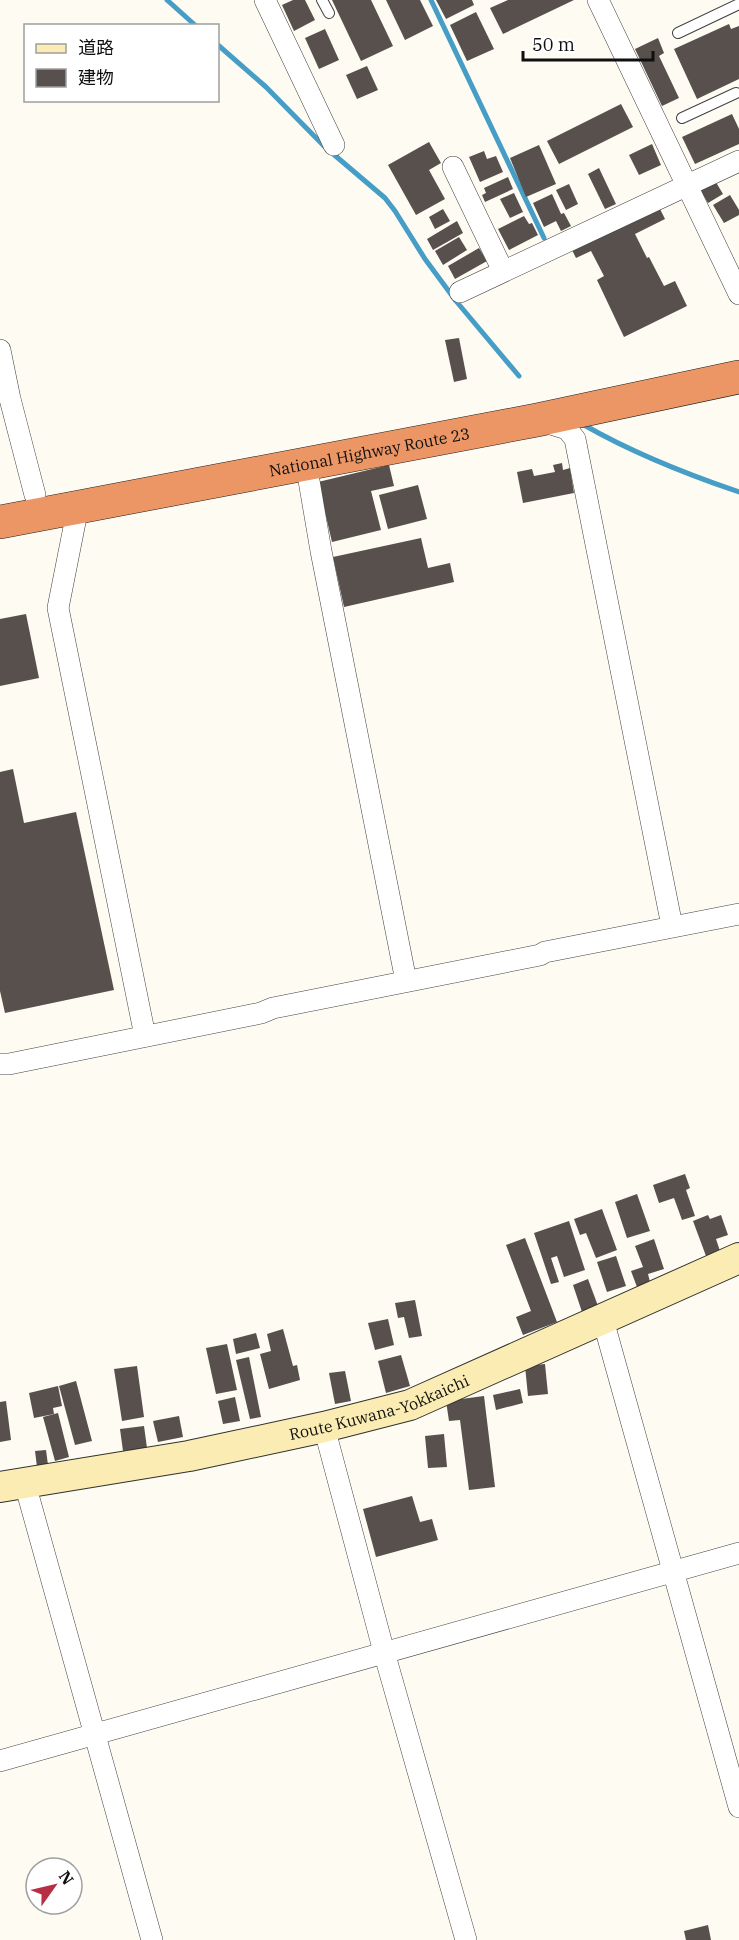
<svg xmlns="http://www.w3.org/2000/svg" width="739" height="1940" viewBox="0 0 739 1940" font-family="'IBM Plex Serif','Noto Sans JP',serif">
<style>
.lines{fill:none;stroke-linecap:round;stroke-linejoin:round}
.stream{stroke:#469dc5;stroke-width:5}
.building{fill:#57504c}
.lane-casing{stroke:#424242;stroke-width:12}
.street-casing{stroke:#424242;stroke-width:22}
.secondary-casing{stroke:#313131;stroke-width:32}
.highway-casing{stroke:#202020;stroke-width:34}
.lane{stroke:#fff;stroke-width:10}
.street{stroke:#fff;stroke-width:21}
.secondary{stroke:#faecb2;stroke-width:30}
.highway{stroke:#eb9664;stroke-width:33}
.labels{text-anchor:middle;stroke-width:6;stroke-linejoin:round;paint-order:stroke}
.street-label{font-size:16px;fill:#0f0f0f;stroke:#fff}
</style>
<rect width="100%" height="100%" fill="#fefbf2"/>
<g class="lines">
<g class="stream">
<path d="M167 0 196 26"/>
<path d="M431 0 544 238"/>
<path d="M218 45 266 87 325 147 385 198 395 211 425 259 456 301 519 376"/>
<path d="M584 425C633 453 686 474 739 492"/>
</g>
</g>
<g class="building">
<path d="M293 0H305L315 20 294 31 282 5Z"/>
<path d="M332 0H371L393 46 361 61Z"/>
<path d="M386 0H420L433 26 405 40Z"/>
<path d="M436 0H472L474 5 446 19Z"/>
<path d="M508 0H574L503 34 490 8Z"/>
<path d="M476 12 494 49 467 61 450 25Z"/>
<path d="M729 24 731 29 739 26V79L697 99 674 49Z"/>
<path d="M325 29 339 60 319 69 305 38Z"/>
<path d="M658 38 664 53 659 56 679 98 662 106 635 49Z"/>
<path d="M367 66 378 90 357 99 346 75Z"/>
<path d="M621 104 633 127 559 164 547 141Z"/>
<path d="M732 114 739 129V144L695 164 682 137Z"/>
<path d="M429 142 441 163 429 170 445 199 416 215 388 165Z"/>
<path d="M652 144 661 165 639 175 629 155Z"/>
<path d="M539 145 556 184 526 197 510 158Z"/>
<path d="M484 151 487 159 496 156 503 172 480 182 469 157Z"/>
<path d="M599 168 616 204 605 209 588 174Z"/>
<path d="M508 177 513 189 485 202 482 195 486 193 484 188Z"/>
<path d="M714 179 723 194 708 203 699 188Z"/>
<path d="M569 184 578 204 566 210 556 190Z"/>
<path d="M514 193 523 212 510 218 500 199Z"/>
<path d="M552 194 561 214 564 213 571 226 561 231 556 221 544 227 533 203Z"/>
<path d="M730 195 739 210V215L724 223 713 205Z"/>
<path d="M657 203 665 219 635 234 647 258 649 257 664 286 675 281 687 306 624 337 597 280 604 276 591 251 576 258 570 246Z"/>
<path d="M443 209 450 221 435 229 429 217Z"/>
<path d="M524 216 529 224 532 223 538 235 509 250 498 229Z"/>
<path d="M457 221 463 233 433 250 427 239Z"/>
<path d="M459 237 467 250 443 265 435 251Z"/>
<path d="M479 248 487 261 455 279 448 266Z"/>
<path d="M459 338 467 379 454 382 445 340Z"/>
<path d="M562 463 563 470 570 468 574 493 523 503 517 472 532 469 534 476 555 472 553 465Z"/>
<path d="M389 465 394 486 371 491 381 530 332 542 318 482Z"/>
<path d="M418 485 427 519 388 529 379 495Z"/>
<path d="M421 538 428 568 450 563 454 582 344 607 333 557Z"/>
<path d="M26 614 39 678 0 686V619Z"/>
<path d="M13 769 24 823 76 812 114 990 5 1013 0 991V772Z"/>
<path d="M685 1174 690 1188 686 1190 695 1216 682 1220 674 1198 659 1203 653 1185Z"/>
<path d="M637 1194 650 1231 627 1238 615 1202Z"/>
<path d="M602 1209 617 1250 596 1258 586 1233 580 1235 574 1219Z"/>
<path d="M708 1215 710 1219 721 1215 728 1235 716 1239 720 1251 706 1256 693 1221Z"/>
<path d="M569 1221 585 1270 564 1277 557 1256 551 1258 559 1282 551 1284 534 1233Z"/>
<path d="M525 1238 557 1322 523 1335 516 1317 531 1311 506 1245Z"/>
<path d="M654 1239 664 1269 648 1274 650 1282 637 1287 631 1271 643 1267 635 1246Z"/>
<path d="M616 1256 626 1286 607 1292 597 1262Z"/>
<path d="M588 1279 598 1306 582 1312 573 1285Z"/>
<path d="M415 1300 422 1336 409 1338 404 1317 398 1318 395 1303Z"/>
<path d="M388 1319 394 1345 375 1350 368 1323Z"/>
<path d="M283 1329 293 1366 297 1365 300 1380 269 1389 260 1354 271 1351 267 1334Z"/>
<path d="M256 1333 260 1348 236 1354 233 1339Z"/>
<path d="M227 1344 237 1390 216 1394 206 1348Z"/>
<path d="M401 1355 410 1386 386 1393 378 1361Z"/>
<path d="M249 1357 261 1417 250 1419 236 1360Z"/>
<path d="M545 1364 548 1394 528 1396 525 1366Z"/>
<path d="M137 1366 144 1417 122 1421 114 1369Z"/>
<path d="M345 1371 351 1401 335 1404 329 1373Z"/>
<path d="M76 1381 92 1441 75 1445 59 1386Z"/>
<path d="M58 1386 62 1406 53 1408 54 1414 34 1418 29 1393Z"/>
<path d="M520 1389 523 1403 496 1410 493 1395Z"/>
<path d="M484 1396 495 1487 469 1490 460 1420 449 1421 446 1401Z"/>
<path d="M235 1397 240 1421 223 1424 218 1401Z"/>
<path d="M6 1401 11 1440 0 1442V1402Z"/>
<path d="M58 1413 69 1457 55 1461 43 1417Z"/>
<path d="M179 1416 183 1437 158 1442 153 1421Z"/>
<path d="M144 1426 147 1448 123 1451 120 1429Z"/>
<path d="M444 1434 447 1467 428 1468 425 1436Z"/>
<path d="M46 1450 48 1465 37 1467 35 1451Z"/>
<path d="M412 1496 420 1522 432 1519 438 1540 376 1557 363 1509Z"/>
<path d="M708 1925 711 1940H686L684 1931Z"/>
</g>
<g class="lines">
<g class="lane-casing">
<g id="lane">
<path d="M322 0 329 13"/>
<path d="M678 33 739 4"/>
<path d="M682 118 736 93"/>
</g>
</g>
<g class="street-casing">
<g id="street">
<path d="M265 0 334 145"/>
<path d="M598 0 739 294"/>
<path d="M453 167 503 271"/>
<path d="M460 292 739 161"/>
<path d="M0 350 10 399 35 495"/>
<path d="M541 421 567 429 575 439 672 926"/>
<path d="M306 463 321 551 406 981"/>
<path d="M78 507 58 608 145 1036"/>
<path d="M0 1064H9L261 1013 273 1008 540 955 545 952 739 914"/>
<path d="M603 1320 739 1807"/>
<path d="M324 1427 384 1652 466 1940"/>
<path d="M25 1484 152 1940"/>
<path d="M0 1761 739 1553"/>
</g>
</g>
<g class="secondary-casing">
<g id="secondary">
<path id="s1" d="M0 1487 189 1456 324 1427 410 1405 739 1258"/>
</g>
</g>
<g class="highway-casing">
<g id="highway">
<path id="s2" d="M0 522 537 420 739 377"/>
</g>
</g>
<use href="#lane" class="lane"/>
<use href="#street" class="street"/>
<use href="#secondary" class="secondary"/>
<use href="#highway" class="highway"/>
</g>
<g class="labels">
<g class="street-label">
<text dy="6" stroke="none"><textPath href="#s2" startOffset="376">National Highway Route 23</textPath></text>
<text dy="6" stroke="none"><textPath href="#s1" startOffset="388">Route Kuwana-Yokkaichi</textPath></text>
</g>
</g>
<rect x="24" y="24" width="195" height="78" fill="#ffffff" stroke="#9f9f9f" stroke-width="1.5"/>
<rect x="36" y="44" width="30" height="9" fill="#faecb2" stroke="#9f9f9f" stroke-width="1.5"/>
<text x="78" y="54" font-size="18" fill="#0f0f0f">道路</text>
<rect x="36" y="69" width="30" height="18" fill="#57504c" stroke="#9f9f9f" stroke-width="1.5"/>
<text x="78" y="84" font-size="18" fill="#0f0f0f">建物</text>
<g transform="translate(54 1886) rotate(56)"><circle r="28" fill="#ffffff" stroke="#9f9f9f" stroke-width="1.5"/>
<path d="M0-4.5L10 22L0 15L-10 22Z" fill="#b72f42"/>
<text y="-9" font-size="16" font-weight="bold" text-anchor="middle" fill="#0f0f0f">N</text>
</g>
<path d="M523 51v9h130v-9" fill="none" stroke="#0f0f0f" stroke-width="3"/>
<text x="532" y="51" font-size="18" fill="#0f0f0f" stroke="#ffffff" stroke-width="4.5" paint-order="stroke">50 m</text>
</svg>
